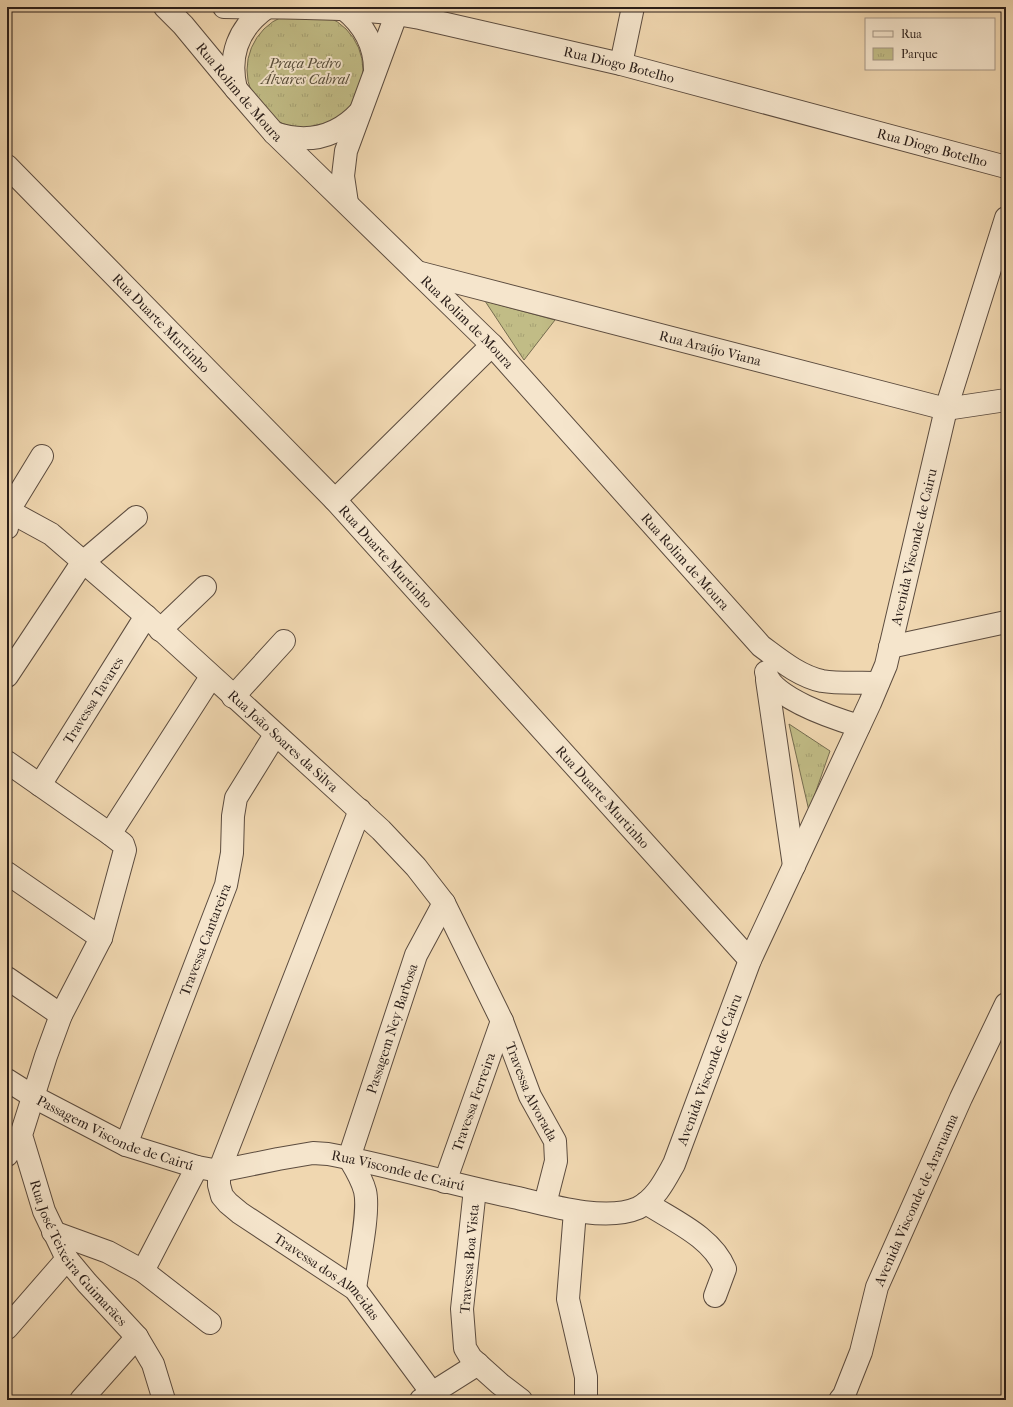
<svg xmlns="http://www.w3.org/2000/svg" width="1013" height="1407" viewBox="0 0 1013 1407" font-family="'IM FELL French Canon',serif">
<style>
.park{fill:url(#park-tufts);stroke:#766d50}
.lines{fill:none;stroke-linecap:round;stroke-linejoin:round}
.minor-casing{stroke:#5c4c3f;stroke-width:24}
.minor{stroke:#f5e5cc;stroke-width:22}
.labels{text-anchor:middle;stroke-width:4;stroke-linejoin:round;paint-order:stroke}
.park-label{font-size:14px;font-style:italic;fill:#574d3a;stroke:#f5e5cc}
.street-label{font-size:14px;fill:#2a1e19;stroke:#f5e5cc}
</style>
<defs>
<pattern id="park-tufts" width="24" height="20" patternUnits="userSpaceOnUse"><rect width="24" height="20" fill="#c1bc86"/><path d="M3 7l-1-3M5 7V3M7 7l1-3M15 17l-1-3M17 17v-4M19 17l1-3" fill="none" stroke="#a6a173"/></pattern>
</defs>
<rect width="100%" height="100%" fill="#f0d7b0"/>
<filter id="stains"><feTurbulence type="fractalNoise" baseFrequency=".005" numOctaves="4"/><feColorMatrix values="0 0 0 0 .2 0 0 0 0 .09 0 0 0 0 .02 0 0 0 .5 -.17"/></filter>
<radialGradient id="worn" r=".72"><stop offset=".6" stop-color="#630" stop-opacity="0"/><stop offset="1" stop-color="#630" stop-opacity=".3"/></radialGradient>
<g class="park">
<circle cx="305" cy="70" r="58"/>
<path d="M485 301 555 320 524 360Z"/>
<path d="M789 724 830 751 809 811Z"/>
</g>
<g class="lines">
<g class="minor-casing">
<g id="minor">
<path id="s1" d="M165 7 183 25 236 89 274 133 492 345 761 646C780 660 799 676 822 681 840 684 860 682 878 683"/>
<path id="s2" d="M224 7C289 8 356 6 420 18L621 64 1006 167"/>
<path d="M344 9C364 25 375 45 375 70"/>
<path d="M621 64 633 7"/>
<path d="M236 89C228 56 238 28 266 8"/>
<path d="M274 133C307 144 336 138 360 112"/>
<path id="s3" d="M7 166 335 500 750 960"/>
<path d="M347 203 343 176 346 151 399 7"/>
<path id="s4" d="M417 272 946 409 1006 400"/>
<path d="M335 500 492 345"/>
<path id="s5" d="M7 510 51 534 146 616 381 830 416 867 444 903 502 1021 530 1096 555 1141 556 1161 545 1204"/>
<path d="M7 528 9 510 42 456"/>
<path d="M160 630 205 587"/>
<path d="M890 647 1006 622"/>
<path d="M766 672C770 698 836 719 859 726"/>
<path d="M7 676 82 563 136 517"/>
<path d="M767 680 794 866"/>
<path d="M233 697 284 641"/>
<path id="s6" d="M7 762 110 834 123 844 125 850 101 938 61 1015 46 1056 21 1135 44 1211 67 1259 87 1283 137 1337 153 1364 164 1400"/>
<path id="s7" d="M40 785 146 616"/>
<path id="s8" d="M360 810 219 1171V1185L222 1196 228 1203 240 1213 355 1289 432 1393"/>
<path d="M110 834 211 677"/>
<path d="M7 873 101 938"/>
<path d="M7 978 61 1015"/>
<path id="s9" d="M7 1080 34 1097 126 1145 197 1167 219 1171 278 1159 313 1153 328 1154C392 1166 454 1185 518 1198 551 1206 606 1222 638 1208 656 1199 665 1180 674 1164L750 960 870 703 886 665 946 409 1006 218"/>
<path id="s10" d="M126 1145 226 885 232 853 233 816 236 798 275 735"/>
<path d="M7 1155 21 1135"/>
<path id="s11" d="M445 1182 502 1021"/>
<path d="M475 1189 462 1309 465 1348 471 1358 500 1384 521 1400"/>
<path d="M646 1203C674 1221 712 1237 725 1269L715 1296"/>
<path d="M575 1211 568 1299 586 1377V1400"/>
<path d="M53 1232 108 1252 143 1271 210 1323"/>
<path d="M143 1271 197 1167"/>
<path id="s12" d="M355 1289C358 1265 370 1212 365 1191 362 1179 355 1168 349 1158L416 955 444 903"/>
<path d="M7 1328 67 1259"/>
<path d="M81 1400 137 1337"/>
<path d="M421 1400 478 1364"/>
<path id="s13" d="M840 1400 844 1395 861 1352 877 1287 961 1098 1006 1004"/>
</g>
</g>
<use href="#minor" class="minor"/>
</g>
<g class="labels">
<g class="park-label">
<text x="305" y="68">Praça Pedro<tspan x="305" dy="16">Álvares Cabral</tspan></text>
</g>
<g class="street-label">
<text dy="5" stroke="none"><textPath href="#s2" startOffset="401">Rua Diogo Botelho</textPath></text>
<text dy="5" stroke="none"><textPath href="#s1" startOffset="113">Rua Rolim de Moura</textPath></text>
<text dy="5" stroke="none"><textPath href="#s2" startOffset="725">Rua Diogo Botelho</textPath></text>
<text dy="5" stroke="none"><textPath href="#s1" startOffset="437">Rua Rolim de Moura</textPath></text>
<text dy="5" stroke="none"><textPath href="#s3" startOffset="220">Rua Duarte Murtinho</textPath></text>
<text dy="5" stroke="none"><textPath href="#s4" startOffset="303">Rua Araújo Viana</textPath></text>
<text dy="5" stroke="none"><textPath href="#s9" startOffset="1382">Avenida Visconde de Cairu</textPath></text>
<text dy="5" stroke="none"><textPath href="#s3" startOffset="544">Rua Duarte Murtinho</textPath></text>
<text dy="5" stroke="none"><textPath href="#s1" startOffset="761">Rua Rolim de Moura</textPath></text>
<text dy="5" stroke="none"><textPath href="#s7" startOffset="100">Travessa Tavares</textPath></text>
<text dy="5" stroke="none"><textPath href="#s5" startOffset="361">Rua João Soares da Silva</textPath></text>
<text dy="5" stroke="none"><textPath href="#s3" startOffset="868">Rua Duarte Murtinho</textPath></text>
<text dy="5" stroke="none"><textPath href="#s10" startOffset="220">Travessa Cantareira</textPath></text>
<text dy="5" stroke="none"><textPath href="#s12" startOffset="272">Passagem Ney Barbosa</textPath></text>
<text dy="5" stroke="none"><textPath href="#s9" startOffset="819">Avenida Visconde de Cairu</textPath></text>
<text dy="5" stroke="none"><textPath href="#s5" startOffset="798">Travessa Alvorada</textPath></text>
<text dy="5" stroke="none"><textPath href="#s11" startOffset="85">Travessa Ferreira</textPath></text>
<text dy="5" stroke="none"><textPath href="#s9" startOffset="121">Passagem Visconde de Cairú</textPath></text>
<text dy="5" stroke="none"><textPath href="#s9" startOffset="415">Rua Visconde de Cairú</textPath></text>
<text dy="5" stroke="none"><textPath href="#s13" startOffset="215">Avenida Visconde de Araruama</textPath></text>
<text dy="5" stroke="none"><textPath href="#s6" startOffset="586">Rua José Teixeira Guimarães</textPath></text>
<text transform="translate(469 1259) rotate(-85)" y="5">Travessa Boa Vista</text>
<text dy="5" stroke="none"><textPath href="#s8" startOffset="546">Travessa dos Almeidas</textPath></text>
</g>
</g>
<rect width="1013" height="1407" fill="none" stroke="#f0d7b0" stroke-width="24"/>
<rect x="8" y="8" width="997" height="1391" fill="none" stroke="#2a1e19" stroke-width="2"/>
<rect x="12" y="12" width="989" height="1383" fill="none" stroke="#2a1e19"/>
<rect x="865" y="18" width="130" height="52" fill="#f5e5cc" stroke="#a49584"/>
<rect x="873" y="31" width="20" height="6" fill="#f5e5cc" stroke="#a49584"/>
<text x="901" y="38" font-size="12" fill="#2a1e19">Rua</text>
<rect x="873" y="48" width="20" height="12" fill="url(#park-tufts)" stroke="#a49584"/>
<text x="901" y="58" font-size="12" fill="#2a1e19">Parque</text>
<rect width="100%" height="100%" filter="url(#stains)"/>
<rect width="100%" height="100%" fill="url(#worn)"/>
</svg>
